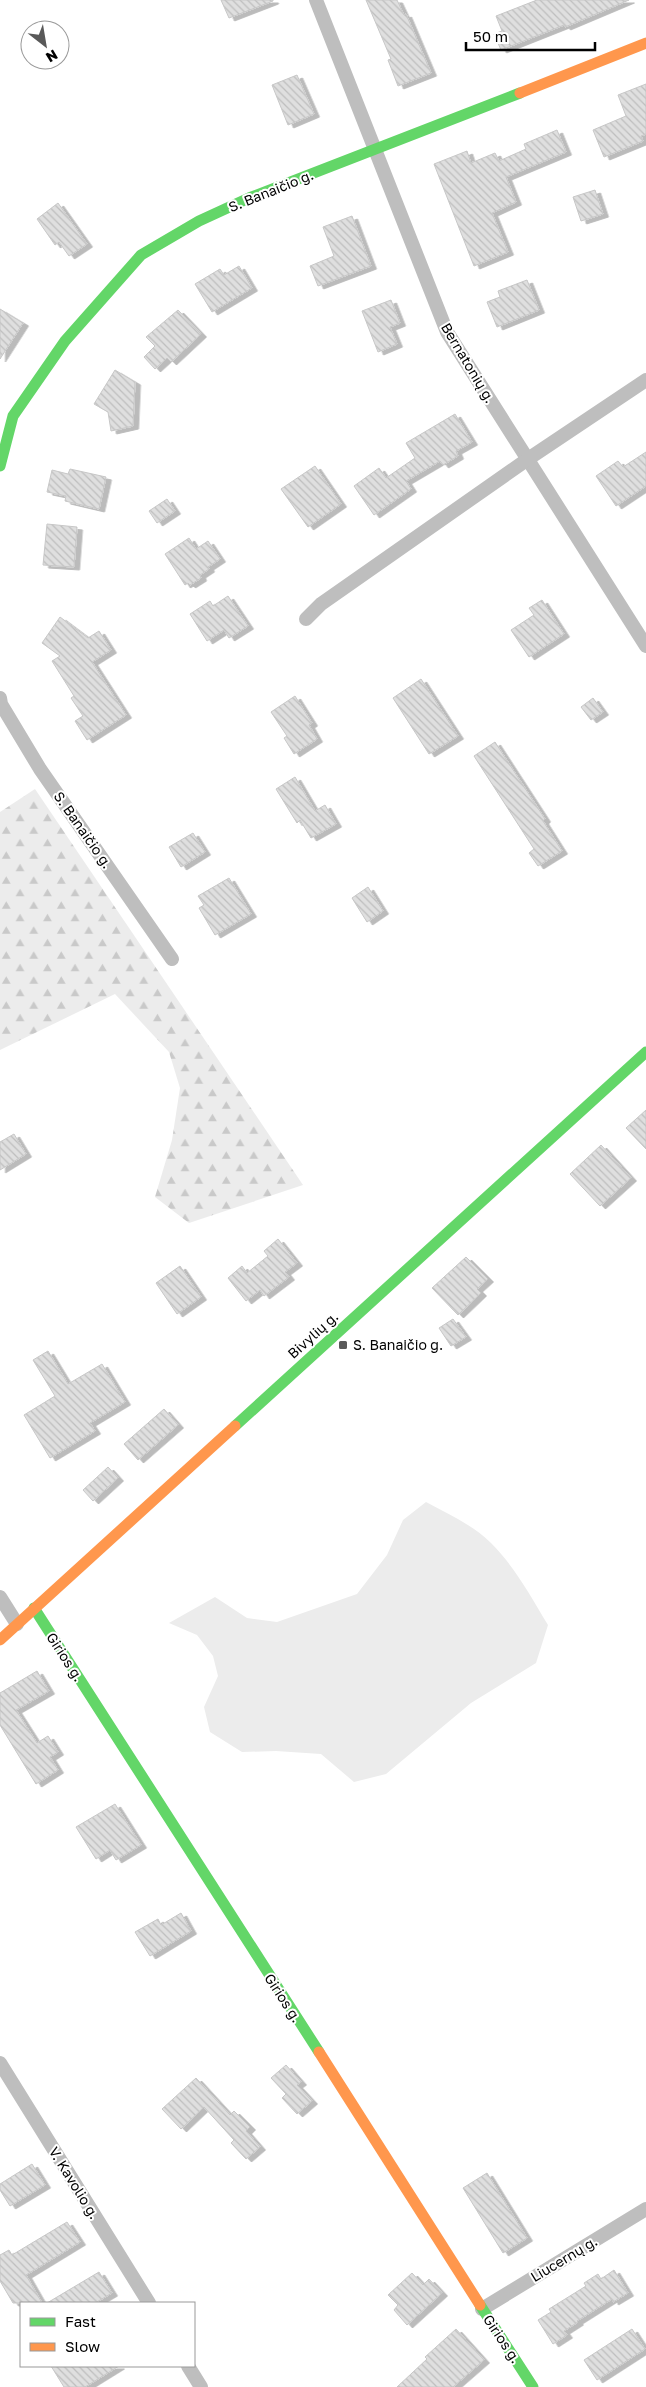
<svg xmlns="http://www.w3.org/2000/svg" width="646" height="2387" viewBox="0 0 646 2387" font-family="'Golos Text',sans-serif">
<style>
.green{fill:#ececec}
.forest{fill:url(#forest-firs)}
.building{fill:url(#building-back-hatch);stroke:#c7c7c7;filter:url(#shadow)}
.lines{fill:none;stroke-linecap:round;stroke-linejoin:round}
.street{stroke:#bebebe;stroke-width:14}
.fast{stroke:#63d668;stroke-width:11}
.slow{stroke:#ff974d;stroke-width:11}
.poi-dot{fill:#595959;stroke:#fff;stroke-width:2}
.labels{text-anchor:middle;stroke-width:4;stroke-linejoin:round;paint-order:stroke}
.street-label{font-size:14px;fill:#000;stroke:#fff}
.poi-label{font-size:14px;fill:#000;stroke:#fff;text-anchor:start}
</style>
<defs>
<pattern id="forest-firs" width="22" height="20" patternUnits="userSpaceOnUse" patternTransform="scale(1.25)"><rect width="22" height="20" fill="#ececec"/><path d="M5 1l3.5 6h-7zM16 11l3.5 6h-7z" fill="#c9c9c9"/></pattern>
<pattern id="building-back-hatch" width="6" height="6" patternUnits="userSpaceOnUse" patternTransform="scale(1.25)"><rect width="6" height="6" fill="#dfdfdf"/><path d="M-1 5l2 2M0 0l6 6M5-1l2 2" fill="none" stroke="#bebebe"/></pattern>
<filter id="shadow"><feDropShadow dx="5.5" dy="3" stdDeviation="0" flood-color="#0004"/></filter>
</defs>
<rect width="100%" height="100%" fill="#fff"/>
<path class="green" d="M426 1502C448 1514 473 1525 491 1543 515 1567 531 1597 548 1625L536 1663 471 1703 386 1774 354 1782 321 1754 276 1751 242 1752 210 1732 204 1707 218 1676 213 1656 197 1635 169 1623 215 1597 247 1618 277 1622 357 1594 387 1555 403 1520Z"/>
<path class="forest" d="M35 789 303 1185 189 1223 155 1197 172 1140 180 1088 169 1052 115 994 0 1050V812Z"/>
<g class="building">
<path d="M221 0H273V1L229 18Z"/>
<path d="M366 0H397L404 15 406 14 431 73 398 86 388 60 391 59Z"/>
<path d="M537 0H629L565 27 564 25 501 50 494 34 502 31 496 16Z"/>
<path d="M297 75 314 114 288 125 272 85Z"/>
<path d="M646 84V134L641 136 643 141 604 157 593 130 626 116 618 95Z"/>
<path d="M557 130 566 152 506 177 516 202 492 213 508 252 474 266 434 164 467 151 471 163 495 153 499 161 526 149 524 144Z"/>
<path d="M595 190 603 214 581 221 573 197Z"/>
<path d="M58 203 87 244 69 256 59 242 55 245 37 219Z"/>
<path d="M352 216 371 266 318 286 310 266 334 256 323 227Z"/>
<path d="M239 266 252 288 212 312 195 284 220 269 224 275Z"/>
<path d="M527 280 539 310 497 327 487 302 500 297 498 291Z"/>
<path d="M391 300 400 323 390 327 397 344 378 352 362 311Z"/>
<path d="M0 309 23 323 0 359Z"/>
<path d="M178 310 201 334 171 362 167 358 155 369 144 357 155 346 146 337Z"/>
<path d="M115 370 135 382 133 426 111 431 108 412 94 404Z"/>
<path d="M455 414 472 442 456 451 458 456 443 465 440 461 406 481 411 489 374 515 354 486 379 468 386 478 415 458 406 443Z"/>
<path d="M646 452V486L616 506 596 476 618 461 623 467Z"/>
<path d="M315 466 341 504 308 527 281 489Z"/>
<path d="M70 469 106 477 99 509 65 501 66 496 47 492 52 470 68 474Z"/>
<path d="M167 499 175 511 157 523 149 511Z"/>
<path d="M47 524 77 527 74 567 43 565Z"/>
<path d="M189 538 196 549 208 541 220 559 208 567 209 569 200 575 201 578 190 585 188 583 185 585 165 554Z"/>
<path d="M228 596 248 626 229 638 224 630 207 641 190 614 210 601 213 606Z"/>
<path d="M542 600 564 634 529 657 511 630 534 615 529 608Z"/>
<path d="M60 617 88 638 99 631 111 650 92 662 126 715 87 740 75 721 83 716 71 698 74 696 52 661 60 656 42 643Z"/>
<path d="M421 679 458 736 429 754 393 698Z"/>
<path d="M295 696 312 723 309 725 317 739 294 754 284 738 287 736 271 712Z"/>
<path d="M593 698 603 712 591 720 581 707Z"/>
<path d="M495 742 545 819 543 821 562 851 538 866 529 853 534 849 474 756Z"/>
<path d="M295 777 315 811 325 805 336 824 311 838 300 820 297 823 276 789Z"/>
<path d="M193 833 205 852 181 867 169 847Z"/>
<path d="M229 878 251 914 215 935 199 908 204 905 198 896Z"/>
<path d="M368 887 383 911 367 922 352 898Z"/>
<path d="M646 1110V1149L626 1128Z"/>
<path d="M14 1134 26 1154 0 1170V1142Z"/>
<path d="M601 1145 631 1178 600 1206 570 1174Z"/>
<path d="M278 1239 297 1263 285 1272 289 1277 264 1296 260 1290 246 1301 228 1278 242 1266 247 1273 268 1256 264 1251Z"/>
<path d="M466 1257 488 1279 477 1289 481 1293 458 1315 432 1288Z"/>
<path d="M180 1266 201 1297 177 1314 156 1283Z"/>
<path d="M453 1319 466 1337 451 1346 439 1328Z"/>
<path d="M48 1351 68 1384 102 1364 125 1402 90 1423 95 1431 50 1458 24 1415 55 1396 33 1360Z"/>
<path d="M164 1409 178 1425 138 1460 124 1444Z"/>
<path d="M108 1467 118 1478 93 1501 83 1490Z"/>
<path d="M37 1671 49 1691 16 1710 37 1743 48 1736 58 1752 50 1757 58 1770 36 1784 0 1725V1693Z"/>
<path d="M115 1804 141 1845 116 1860 110 1850 96 1859 76 1827Z"/>
<path d="M181 1913 191 1931 150 1956 135 1932 158 1919 161 1925Z"/>
<path d="M286 2065 301 2082 297 2085 312 2101 297 2114 282 2098 286 2094 271 2078Z"/>
<path d="M196 2078 230 2115 234 2111 250 2127 246 2131 260 2147 246 2159 231 2143 234 2140 204 2107 181 2129 162 2109Z"/>
<path d="M32 2164 45 2185 10 2206 0 2190V2184Z"/>
<path d="M487 2173 527 2238 503 2253 463 2188Z"/>
<path d="M67 2222 80 2242 26 2275 42 2303H13L0 2281V2255L9 2250 12 2255Z"/>
<path d="M614 2270 628 2293 613 2302 612 2299 577 2321 578 2322 564 2331 567 2335 553 2344 538 2320 551 2312 549 2309 586 2286 584 2283 598 2274 601 2279Z"/>
<path d="M99 2272 112 2293 95 2303H47Z"/>
<path d="M412 2273 423 2285 429 2279 442 2293 407 2325 394 2310 398 2305 388 2295Z"/>
<path d="M456 2329 484 2360 453 2387H397L427 2359 425 2357Z"/>
<path d="M632 2329 645 2349 597 2380 584 2360Z"/>
<path d="M51 2366H119L85 2387H64Z"/>
</g>
<g class="lines">
<g class="street">
<path d="M316 0 447 332 646 646"/>
<path d="M306 619 321 604 528 459 646 380"/>
<path d="M0 698 1 704 40 769 172 959"/>
<path d="M0 1597 17 1624"/>
<path d="M0 2063 149 2303"/>
<path d="M482 2309 646 2209"/>
<path d="M188 2366 201 2387"/>
</g>
<g class="fast">
<path d="M0 466 13 416 65 341 141 255 199 221 249 198 520 93"/>
<path d="M235 1426 646 1052"/>
<path d="M34 1608 319 2052"/>
<path d="M480 2305 533 2387"/>
</g>
<g class="slow">
<path d="M520 93 646 43"/>
<path d="M0 1640 235 1426"/>
<path d="M319 2052 480 2305"/>
</g>
</g>
<rect class="poi-dot" x="338" y="1340" width="10" height="10" rx="2.5"/>
<g class="labels">
<g class="street-label">
<text transform="translate(271 191) rotate(-22)" y="5">S. Banaičio g.</text>
<text transform="translate(468 363) rotate(59)" y="5">Bernatonių g.</text>
<text transform="translate(83 830) rotate(55)" y="5">S. Banaičio g.</text>
<text transform="translate(313 1335) rotate(-42)" y="5">Bivylių g.</text>
<text transform="translate(65 1657) rotate(57)" y="5">Girios g.</text>
<text transform="translate(283 1998) rotate(57)" y="5">Girios g.</text>
<text transform="translate(74 2183) rotate(58)" y="5">V. Kavolio g.</text>
<text transform="translate(564 2259) rotate(-31)" y="5">Liucernų g.</text>
<text transform="translate(502 2339) rotate(56)" y="5">Girios g.</text>
</g>
<g class="poi-label">
<text x="353" y="1350">S. Banaičio g.</text>
</g>
</g>
<rect x="20" y="2302" width="175" height="65" fill="#ffffff" stroke="#999999"/>
<rect x="30" y="2318" width="25" height="8" fill="#63d668" stroke="#999999"/>
<text x="65" y="2327" font-size="15" fill="#000000">Fast</text>
<rect x="30" y="2343" width="25" height="8" fill="#ff974d" stroke="#999999"/>
<text x="65" y="2352" font-size="15" fill="#000000">Slow</text>
<g transform="translate(45 45) rotate(149)"><circle r="24" fill="#ffffff" stroke="#999999"/>
<path d="M0-4L9 19L0 12L-9 19Z" fill="#595959"/>
<text y="-8" font-size="14" font-weight="bold" text-anchor="middle" fill="#000000">N</text>
</g>
<path d="M466 42v8h129v-8" fill="none" stroke="#000000" stroke-width="2.5"/>
<text x="473" y="42" font-size="15" fill="#000000" stroke="#ffffff" stroke-width="4" paint-order="stroke">50 m</text>
</svg>
